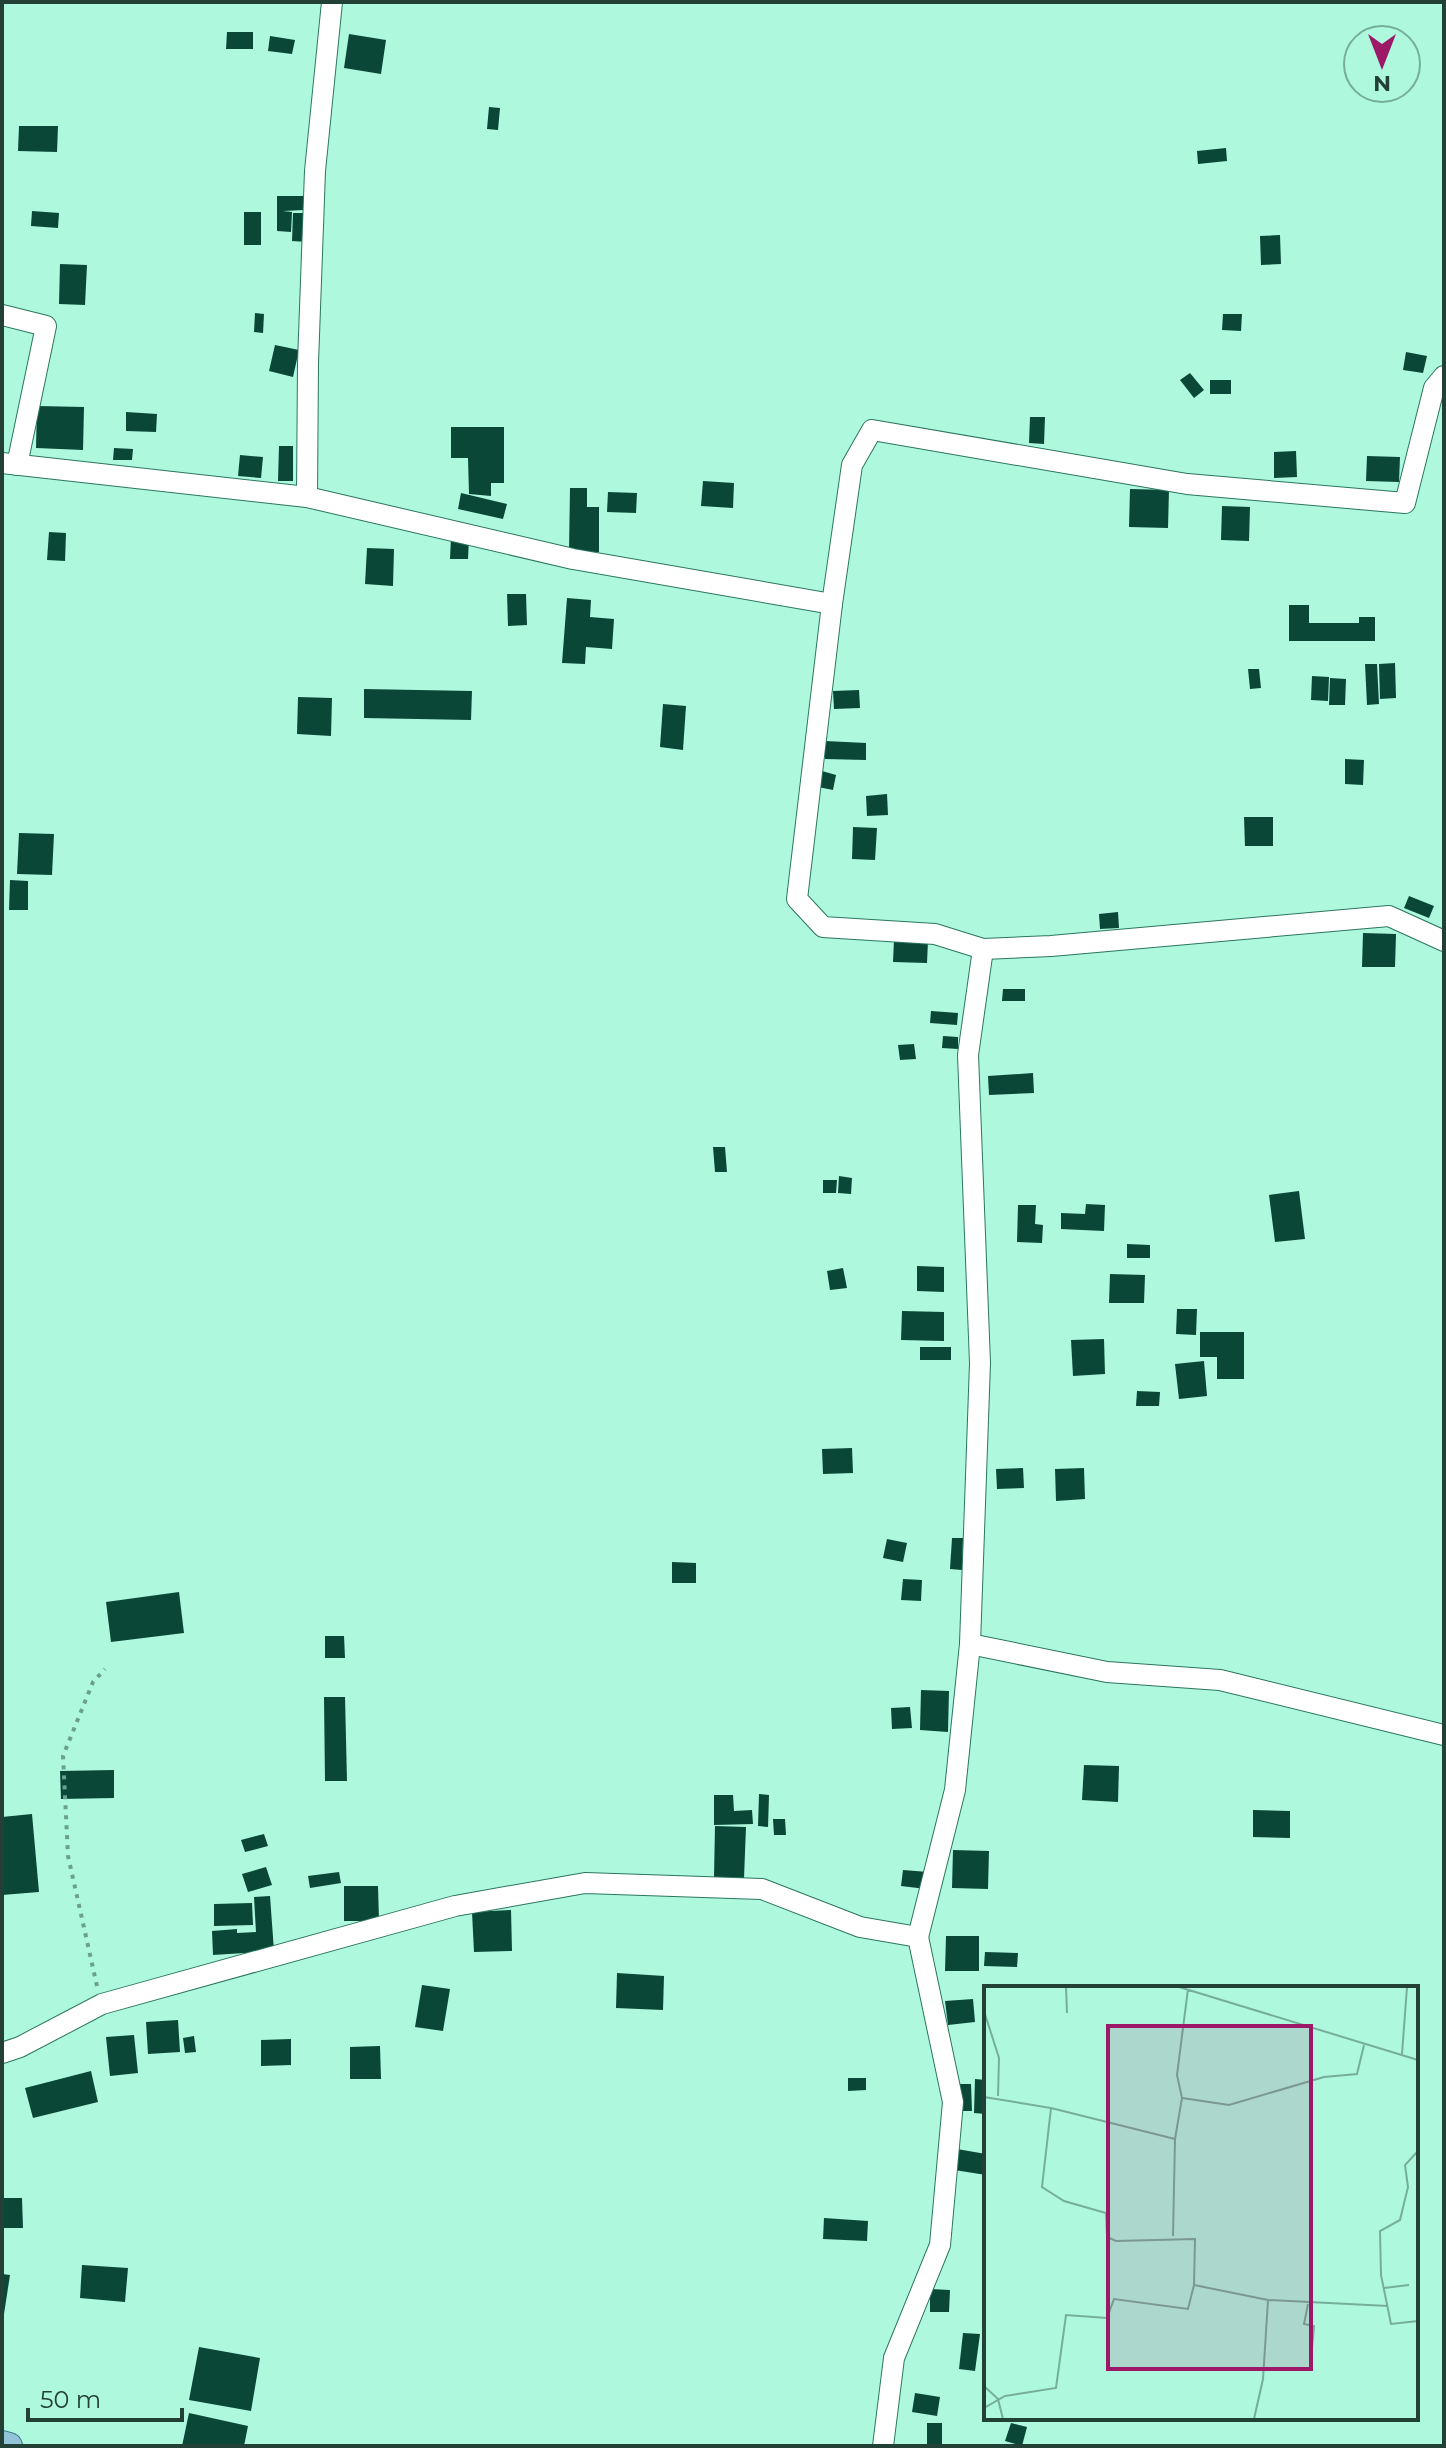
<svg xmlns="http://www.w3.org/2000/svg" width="1446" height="2448" viewBox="0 0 1446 2448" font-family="Montserrat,sans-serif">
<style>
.building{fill:#0a4737}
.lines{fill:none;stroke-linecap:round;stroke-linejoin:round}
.minor-casing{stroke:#2c7660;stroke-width:22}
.major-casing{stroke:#3e7c90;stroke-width:28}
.path{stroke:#6ba08e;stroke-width:4;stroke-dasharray:4 6;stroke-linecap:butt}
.minor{stroke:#fff;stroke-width:20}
.major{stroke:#94c4da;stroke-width:26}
.inset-road{fill:none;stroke:#76ae9b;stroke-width:2}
.view{fill:#9e1868;fill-opacity:0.15;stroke:#9e1868;stroke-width:4}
.inset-edge{fill:none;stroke:#224036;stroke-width:4}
</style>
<rect width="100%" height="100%" fill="#aef8de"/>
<g class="building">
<path d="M227 32H253V49H226Z"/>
<path d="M349 34 386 40 381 74 344 68Z"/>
<path d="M270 36 295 40 292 54 268 51Z"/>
<path d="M489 107 500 108 498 130 487 129Z"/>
<path d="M19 126H58L57 152 18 151Z"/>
<path d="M1226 148 1227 161 1198 164 1197 151Z"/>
<path d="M277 196H303L304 210 283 211 292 212 291 232 277 231Z"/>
<path d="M32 211 59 213 58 228 31 226Z"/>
<rect x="244" y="212" width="17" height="33"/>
<path d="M293 213H308L307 242 292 241Z"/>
<path d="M1280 235 1281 264 1261 265 1260 236Z"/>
<path d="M60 264 87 265 85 305 59 304Z"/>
<path d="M255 313 264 314 263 333 254 332Z"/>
<path d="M1223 314H1242L1241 331 1222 330Z"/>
<path d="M275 345 299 350 293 377 269 371Z"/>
<path d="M1406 352 1427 356 1423 373 1403 370Z"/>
<path d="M1190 373 1204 390 1194 398 1180 380Z"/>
<rect x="1210" y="380" width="21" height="14"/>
<path d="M37 406 84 407 83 450 36 448Z"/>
<path d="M126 412 157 414 156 432 126 431Z"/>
<path d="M1030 417H1045L1044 444 1029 443Z"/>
<path d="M451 427H504V483H491V496L469 494 468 458H451Z"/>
<path d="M279 446H293V481H278Z"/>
<path d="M114 448 133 449 132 460H113Z"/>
<path d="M1296 451 1297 477 1274 478V452Z"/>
<path d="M240 455 263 457 261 478 238 476Z"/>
<path d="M1367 456 1400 457 1399 482 1366 481Z"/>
<path d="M703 481 734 483 733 508 701 506Z"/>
<path d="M570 488H587V507H599V552H569Z"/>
<path d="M1130 489 1169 490 1168 528 1129 527Z"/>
<path d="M608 492 637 493 636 513 607 512Z"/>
<path d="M461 493 507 504 503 519 458 509Z"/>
<path d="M1222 506 1250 507 1249 541 1221 540Z"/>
<path d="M49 532 66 533 65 561 47 560Z"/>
<path d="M451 537 469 538 468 559H450Z"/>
<path d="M367 548 394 549 393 586 365 584Z"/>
<path d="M507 594H526L527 625 508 626Z"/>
<path d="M567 598 591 600 590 617 614 619 612 649 586 647 585 664 562 663Z"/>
<path d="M1289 605H1309V623H1359V617H1375V641H1289Z"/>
<path d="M1395 663 1396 698 1380 699 1379 664Z"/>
<path d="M1365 664H1377L1379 704 1367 705Z"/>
<path d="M1248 669H1259L1261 688 1250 689Z"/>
<path d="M1312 676 1329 677 1328 701 1311 700Z"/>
<path d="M1330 678 1346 679 1345 705H1329Z"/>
<path d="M364 689 472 691 471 720 364 718Z"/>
<path d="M859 690 860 708 834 709 833 691Z"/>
<path d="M298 697 332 698 331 736 297 734Z"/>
<path d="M663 704 686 706 683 750 660 747Z"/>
<path d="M825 741 866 743V760L825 759Z"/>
<path d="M1345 759 1364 760 1363 785 1345 784Z"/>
<path d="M822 771 836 775 833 790 818 787Z"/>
<path d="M887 794 888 815 867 816 866 796Z"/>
<path d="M1244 817H1273V846H1245Z"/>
<path d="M853 827 877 828 875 860 852 859Z"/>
<path d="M19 833 54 834 52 875 17 874Z"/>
<path d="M10 880 28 881V910H9Z"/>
<path d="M1409 896 1434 906 1429 918 1404 908Z"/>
<path d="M1118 912 1119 928 1100 929 1099 914Z"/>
<path d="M1363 933 1396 934 1395 967H1362Z"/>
<path d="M894 940 928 941 927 963 893 962Z"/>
<path d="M1003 989H1025V1001H1002Z"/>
<path d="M931 1011 958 1013 957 1025 930 1023Z"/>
<path d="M943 1036 958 1037V1049L942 1048Z"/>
<path d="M914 1044 916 1059 900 1060 898 1045Z"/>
<path d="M1033 1073 1034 1093 989 1095 988 1076Z"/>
<path d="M713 1147H725L727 1172H715Z"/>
<path d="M839 1176 852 1178 851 1194 838 1193Z"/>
<path d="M823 1180H837L836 1193H823Z"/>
<path d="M1299 1191 1305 1239 1275 1242 1269 1195Z"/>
<path d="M1086 1204 1105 1205 1104 1231 1061 1229V1213L1085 1214Z"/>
<path d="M1018 1205H1036L1035 1224 1043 1225 1042 1243 1017 1242Z"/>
<path d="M1127 1244 1150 1245V1258H1127Z"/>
<path d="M917 1266 944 1267V1292L917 1291Z"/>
<path d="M843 1268 847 1288 830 1290 827 1271Z"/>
<path d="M1110 1274 1145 1275 1144 1303H1109Z"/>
<path d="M1177 1309H1197L1196 1335 1176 1334Z"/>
<path d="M902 1311 944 1312V1341L901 1340Z"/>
<path d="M1200 1332H1244V1379H1217V1357H1200Z"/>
<path d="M1104 1339 1105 1374 1073 1376 1071 1340Z"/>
<rect x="920" y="1347" width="31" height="13"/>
<path d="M1204 1361 1207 1396 1179 1399 1175 1364Z"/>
<path d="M1137 1391 1160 1392 1159 1406H1136Z"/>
<path d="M852 1448 853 1473 823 1474 822 1449Z"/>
<path d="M1023 1468 1024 1488 997 1489 996 1469Z"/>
<path d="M1084 1468 1085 1499 1056 1501 1055 1469Z"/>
<path d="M952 1538H963L962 1570 950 1569Z"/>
<path d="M887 1539 907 1543 903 1562 883 1558Z"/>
<path d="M672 1562 696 1563V1583H672Z"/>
<path d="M903 1579 922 1580 921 1601 901 1600Z"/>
<path d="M179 1592 184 1633 111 1642 106 1602Z"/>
<path d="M325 1636H344L345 1658H325Z"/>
<path d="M921 1690 949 1691 948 1732 920 1730Z"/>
<path d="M324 1697H345L347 1781H325Z"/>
<path d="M910 1707 912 1728 892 1729 891 1708Z"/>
<path d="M1084 1765 1119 1766 1118 1802 1082 1800Z"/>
<path d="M114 1770V1798L61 1799 60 1771Z"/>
<path d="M759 1794 769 1795 768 1827 758 1826Z"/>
<path d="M714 1795H733L734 1811 752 1810 753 1824 714 1825Z"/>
<path d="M1253 1810 1290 1811V1838L1253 1837Z"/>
<path d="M32 1814 39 1892 2 1895V1817Z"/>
<path d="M773 1819H785L786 1835H774Z"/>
<path d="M715 1826 746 1827 744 1878 714 1877Z"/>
<path d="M264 1834 268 1846 245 1852 241 1840Z"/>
<path d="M953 1850 989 1851 988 1889 952 1888Z"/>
<path d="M266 1867 272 1885 248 1892 242 1874Z"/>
<path d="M903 1870 928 1872 926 1889 901 1886Z"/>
<path d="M339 1872 341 1883 310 1888 308 1876Z"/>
<path d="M344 1886H378L379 1921H344Z"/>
<path d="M270 1896 274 1951 213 1955 212 1931 237 1929V1933L256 1932 254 1897Z"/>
<path d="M252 1903 253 1925 214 1926V1904Z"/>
<path d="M511 1910 512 1951 474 1952 472 1912Z"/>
<path d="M946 1936H979V1971H945Z"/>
<path d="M985 1952 1018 1953 1017 1967 984 1966Z"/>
<path d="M617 1973 664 1976 663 2010 616 2008Z"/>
<path d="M422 1985 450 1989 443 2031 415 2027Z"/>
<path d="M973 1999 975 2022 948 2025 945 2001Z"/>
<path d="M178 2020 180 2052 148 2054 146 2022Z"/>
<path d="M134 2035 138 2073 110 2076 106 2037Z"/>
<path d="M194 2036 196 2052 185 2053 183 2038Z"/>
<path d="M291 2039V2065L261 2066V2040Z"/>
<path d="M380 2046 381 2079H350V2047Z"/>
<path d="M91 2071 98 2102 33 2118 25 2088Z"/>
<path d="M848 2078H866V2090L848 2091Z"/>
<path d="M975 2079 986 2080V2114L974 2113Z"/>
<path d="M960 2084H971L972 2111H961Z"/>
<path d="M951 2148 986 2154V2175L948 2169Z"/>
<path d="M2 2198H22L23 2228H2Z"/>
<path d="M824 2218 868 2221 867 2241 823 2239Z"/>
<path d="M82 2265 128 2268 125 2302 80 2298Z"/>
<path d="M2 2274 10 2275 4 2314H2Z"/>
<path d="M930 2289 950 2290 949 2312H930Z"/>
<path d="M963 2333 980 2334 975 2371 959 2369Z"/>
<path d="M199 2347 260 2358 251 2411 189 2400Z"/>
<path d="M915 2393 940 2397 937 2416 912 2412Z"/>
<path d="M189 2413 248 2426 244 2446H182Z"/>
<rect x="927" y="2423" width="15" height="23"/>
<path d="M1011 2423 1027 2427 1022 2446 1005 2441Z"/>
</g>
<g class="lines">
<g class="minor-casing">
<g id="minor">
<path d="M2 315 46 326 17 465"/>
<path d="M2 463 307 497 573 559 832 604 797 899 823 927 935 934 983 949 1051 946 1389 916 1444 941"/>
<path d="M307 497 308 363 315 171 332 2"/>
<path d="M832 604 852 465 872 430 1187 484 1405 503 1434 388 1444 376"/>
<path d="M970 1644 1107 1672 1220 1680 1444 1735"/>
<path d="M2 2053 20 2047 102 2004 455 1906 585 1883 762 1889 860 1927 918 1937 955 1790 970 1644 980 1363 968 1055 983 949"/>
<path d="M883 2446 894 2358 940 2245 953 2102 918 1937"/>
</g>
</g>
<g class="major-casing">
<path id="major" d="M2 2444 9 2446"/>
</g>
<path class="path" d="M97 1986 68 1856 63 1756 93 1682 105 1669"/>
<use href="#minor" class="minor"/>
<use href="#major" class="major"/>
</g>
<g transform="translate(984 1986)">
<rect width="434" height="434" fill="#aef8de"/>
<path class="inset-road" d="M82 1 83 27M195 1 434 74M0 25 15 72 14 110M418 68 423 1M0 111 67 122 58 201 80 215 122 227 123 251 132 255 211 253 210 299 284 314 404 320M198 112 193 89 204 3M67 122 191 153M434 165 421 179 424 201 416 234 396 245 397 289 407 338 434 335M189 250 191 153 198 112 245 119 340 91 373 88 380 59M400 302 425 299M324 318 320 338 330 340 328 363M0 400 14 413 19 433M0 422 21 410 72 402 82 329 123 332 130 313 204 323 210 299M270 433 279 393 284 314"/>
<path class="view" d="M124 40H327V383H124Z"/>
<rect width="434" height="434" class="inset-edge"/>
</g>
<rect width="1446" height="2448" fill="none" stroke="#224036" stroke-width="8"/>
<g transform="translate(1382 64) rotate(180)"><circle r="38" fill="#aef8de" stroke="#76ae9b" stroke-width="2"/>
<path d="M0-6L14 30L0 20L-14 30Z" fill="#9e1868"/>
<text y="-12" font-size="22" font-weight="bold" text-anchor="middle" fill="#224036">N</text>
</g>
<path d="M28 2408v12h154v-12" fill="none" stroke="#224036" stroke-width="4"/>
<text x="40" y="2408" font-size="24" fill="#224036" stroke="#aef8de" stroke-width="6" paint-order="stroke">50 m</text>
</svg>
